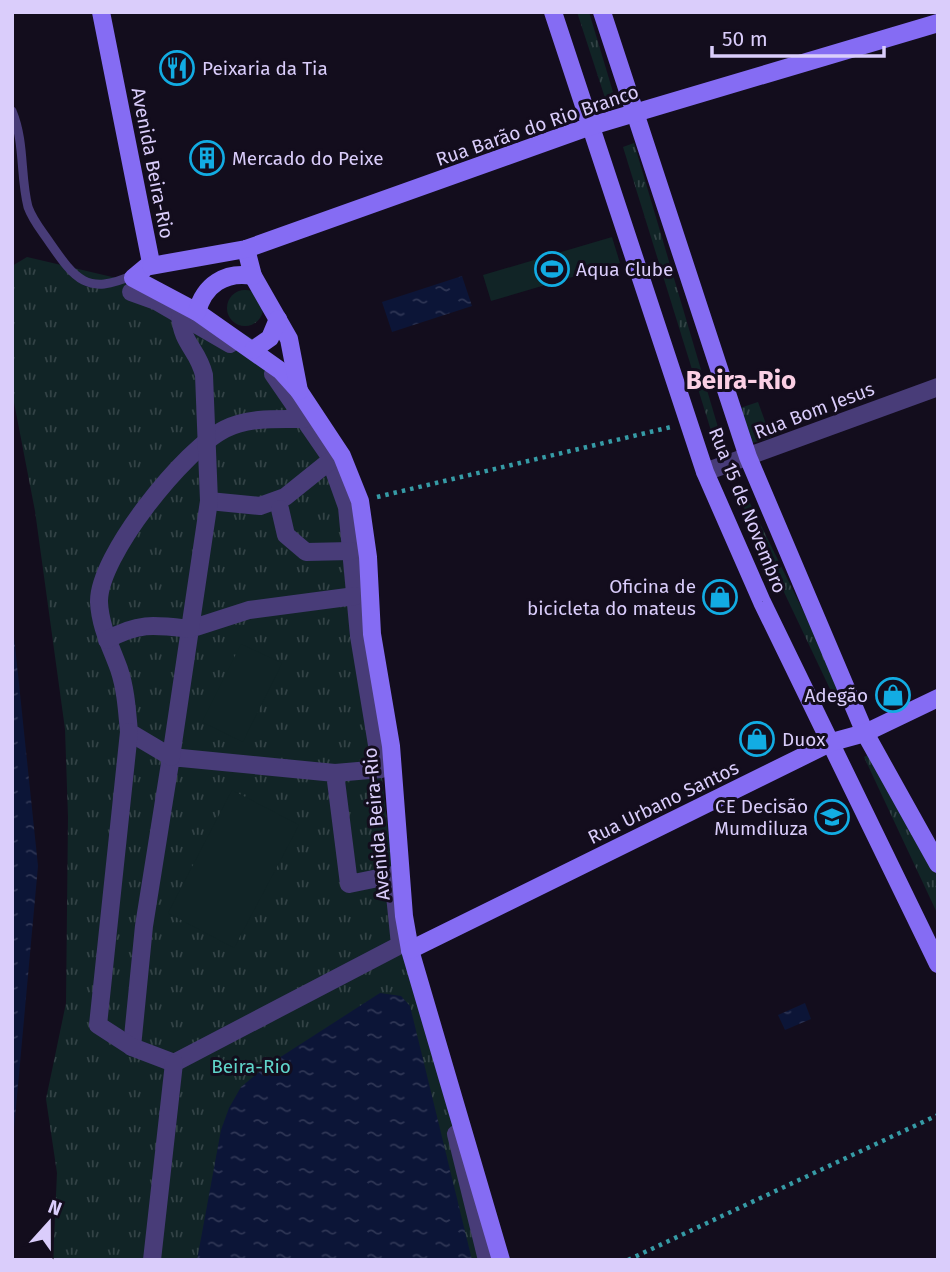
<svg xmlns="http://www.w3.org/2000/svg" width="950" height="1272" viewBox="0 0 950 1272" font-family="'Fira Sans',sans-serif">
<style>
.park{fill:url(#park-tufts)}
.garden{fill:#112426}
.water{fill:url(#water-ripples)}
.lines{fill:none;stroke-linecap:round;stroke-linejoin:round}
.path{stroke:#369ba6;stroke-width:4.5;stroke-dasharray:3.5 5;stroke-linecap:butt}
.lane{stroke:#483c78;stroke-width:9}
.street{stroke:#483c78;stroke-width:18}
.secondary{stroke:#856cf3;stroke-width:18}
.labels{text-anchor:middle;stroke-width:6;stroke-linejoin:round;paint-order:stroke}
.poi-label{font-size:19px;fill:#dacdfb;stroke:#130d1d;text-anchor:start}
.street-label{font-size:19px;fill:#dacdfb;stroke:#130d1d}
.park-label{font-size:19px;fill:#60d4ca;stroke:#130d1d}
.district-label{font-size:26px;font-weight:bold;fill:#fbcfe4;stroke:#130d1d}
</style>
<defs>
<pattern id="park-tufts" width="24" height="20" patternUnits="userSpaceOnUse" patternTransform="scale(1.75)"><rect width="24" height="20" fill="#112426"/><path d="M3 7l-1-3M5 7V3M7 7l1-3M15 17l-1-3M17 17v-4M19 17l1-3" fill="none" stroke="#334346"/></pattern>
<pattern id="water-ripples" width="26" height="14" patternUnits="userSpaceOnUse" patternTransform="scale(1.75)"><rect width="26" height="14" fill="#0c1537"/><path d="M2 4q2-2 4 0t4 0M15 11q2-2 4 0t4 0" fill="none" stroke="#2f3655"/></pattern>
</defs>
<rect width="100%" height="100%" fill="#130d1d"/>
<g class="park">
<path d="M577 12H589L616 102 607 104Z"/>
<path d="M634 143 720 434 713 437 623 147Z"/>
<path d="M27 257 125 280 217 319 255 340 278 359 331 460 381 769 391 857 509 1260H53L57 1173 46 1099 66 1003 68 817 65 729 35 511 12 392V266Z"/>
<circle cx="245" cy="308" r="18"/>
<path d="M758 402 771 438 752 443 740 408Z"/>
<path d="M744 491 849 704 839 708 737 493Z"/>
<path d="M874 752 938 871V915L864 757Z"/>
</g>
<g class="garden">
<path d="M612 237 620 263 491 301 483 275Z"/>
<path d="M241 644 282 663 243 742 202 722Z"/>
<path d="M232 790 299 825 234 948 168 913Z"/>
</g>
<g class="water">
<path d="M462 276 472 306 392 332 382 302Z"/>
<path d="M12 617 38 866 12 1151Z"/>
<path d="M380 993 401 996 410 1006 472 1260H197L221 1130 229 1108 241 1087 265 1067Z"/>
<path d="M805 1003 811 1019 785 1030 778 1015Z"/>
</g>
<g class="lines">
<g class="path">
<path d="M377 497 671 427"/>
<path d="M628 1260 938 1115"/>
</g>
<path class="lane" d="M12 111C25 142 20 176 28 207 33 221 42 231 50 243 75 279 87 296 133 275"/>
<g class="street">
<path d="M131 292 156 301 230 344"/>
<path d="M273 374 328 454 347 507 359 636 381 769 335 773 349 884 393 875 400 945 174 1063 132 1047 144 926 171 757 335 773"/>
<path d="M304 419C278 419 249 417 225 429 185 449 98 556 99 602 100 626 111 647 119 669 126 690 127 711 129 732L171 757 190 629 249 610 355 596"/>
<path d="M705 472 938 387"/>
<path d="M209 501 260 506 285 497 331 460"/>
<path d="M280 509 286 535 306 552 351 551"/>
<path d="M107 640C139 622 155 625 190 629L209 501 204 375C198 349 182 345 180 315"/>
<path d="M129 732 98 1025 132 1047"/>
<path d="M456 1134 487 1260"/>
<path d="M152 1260 174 1063"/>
</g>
<g class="secondary">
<path d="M101 12 151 263 133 278 197 312 281 371 299 391 342 456 360 501 368 557 372 634 391 746 404 916 410 950 501 1260"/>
<path d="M553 12 705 472 762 602 938 964"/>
<path d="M602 12 748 457 865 733 938 864"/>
<path d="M246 249 253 276 289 339 299 391"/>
<path d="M151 266 246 249 591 126 938 23"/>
<path d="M197 312C204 285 225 271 253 276"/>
<path d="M253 350 270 338 278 319"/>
<path d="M410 950 832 742 865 733 938 698"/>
</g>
</g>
<defs>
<g id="restaurant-ring" transform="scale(1.75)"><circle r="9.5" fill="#130d1d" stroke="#12ace3" stroke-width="1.5"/><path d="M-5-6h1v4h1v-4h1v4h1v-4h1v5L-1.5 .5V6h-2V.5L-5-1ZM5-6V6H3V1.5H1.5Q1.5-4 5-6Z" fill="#12ace3"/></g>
<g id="building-ring" transform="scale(1.75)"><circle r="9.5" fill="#130d1d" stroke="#12ace3" stroke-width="1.5"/><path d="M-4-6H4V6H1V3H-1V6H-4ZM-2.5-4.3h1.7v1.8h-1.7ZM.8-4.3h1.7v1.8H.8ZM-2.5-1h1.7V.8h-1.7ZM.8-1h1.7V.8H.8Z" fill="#12ace3"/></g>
<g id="stadium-ring" transform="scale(1.75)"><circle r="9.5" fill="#130d1d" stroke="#12ace3" stroke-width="1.5"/><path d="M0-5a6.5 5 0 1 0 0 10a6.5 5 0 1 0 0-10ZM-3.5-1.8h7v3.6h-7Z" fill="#12ace3"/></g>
<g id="shop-ring" transform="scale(1.75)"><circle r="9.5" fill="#130d1d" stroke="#12ace3" stroke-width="1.5"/><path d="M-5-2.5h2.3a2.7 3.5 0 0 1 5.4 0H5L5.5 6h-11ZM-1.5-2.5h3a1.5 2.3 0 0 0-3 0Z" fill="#12ace3"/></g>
<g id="school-ring" transform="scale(1.75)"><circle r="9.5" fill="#130d1d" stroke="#12ace3" stroke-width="1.5"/><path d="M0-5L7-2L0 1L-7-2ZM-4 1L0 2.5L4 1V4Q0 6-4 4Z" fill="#12ace3"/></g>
</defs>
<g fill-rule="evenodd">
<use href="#restaurant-ring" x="177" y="68"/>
<use href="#building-ring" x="207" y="158"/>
<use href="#stadium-ring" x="552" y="269"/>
<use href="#shop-ring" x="720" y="597"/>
<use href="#shop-ring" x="893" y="695"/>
<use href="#shop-ring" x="757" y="739"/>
<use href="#school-ring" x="832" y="817"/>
</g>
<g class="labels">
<g class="poi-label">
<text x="202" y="75">Peixaria da Tia</text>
<text x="232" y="165">Mercado do Peixe</text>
<text x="576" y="276">Aqua Clube</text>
<text x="696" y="593" text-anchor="end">Oficina de<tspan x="696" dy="22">bicicleta do mateus</tspan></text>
<text x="868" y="702" text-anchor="end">Adegão</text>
<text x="782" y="746">Duox</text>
<text x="808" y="813" text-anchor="end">CE Decisão<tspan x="808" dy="22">Mumdiluza</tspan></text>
</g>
<g class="street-label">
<text transform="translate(537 125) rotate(-19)" y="7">Rua Barão do Rio Branco</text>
<text transform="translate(153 163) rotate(79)" y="7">Avenida Beira-Rio</text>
<text transform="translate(814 410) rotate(-21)" y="7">Rua Bom Jesus</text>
<text transform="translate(748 510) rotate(68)" y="7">Rua 15 de Novembro</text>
<text transform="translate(663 802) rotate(-26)" y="7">Rua Urbano Santos</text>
<text transform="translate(376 824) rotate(-95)" y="7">Avenida Beira-Rio</text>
</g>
<g class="park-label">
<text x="251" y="1073">Beira-Rio</text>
</g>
<g class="district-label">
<text x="741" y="389">Beira-Rio</text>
</g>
</g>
<rect width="950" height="1272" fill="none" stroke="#dacdfb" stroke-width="28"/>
<g transform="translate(49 1223) rotate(21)" stroke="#130d1d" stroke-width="5" paint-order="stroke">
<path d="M0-5L12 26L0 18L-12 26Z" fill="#dacdfb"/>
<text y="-10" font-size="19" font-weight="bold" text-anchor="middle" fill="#dacdfb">N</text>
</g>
<path d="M712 46v10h172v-10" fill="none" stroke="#dacdfb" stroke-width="3.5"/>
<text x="722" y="46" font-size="21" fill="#dacdfb" stroke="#130d1d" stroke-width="5" paint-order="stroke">50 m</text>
</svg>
